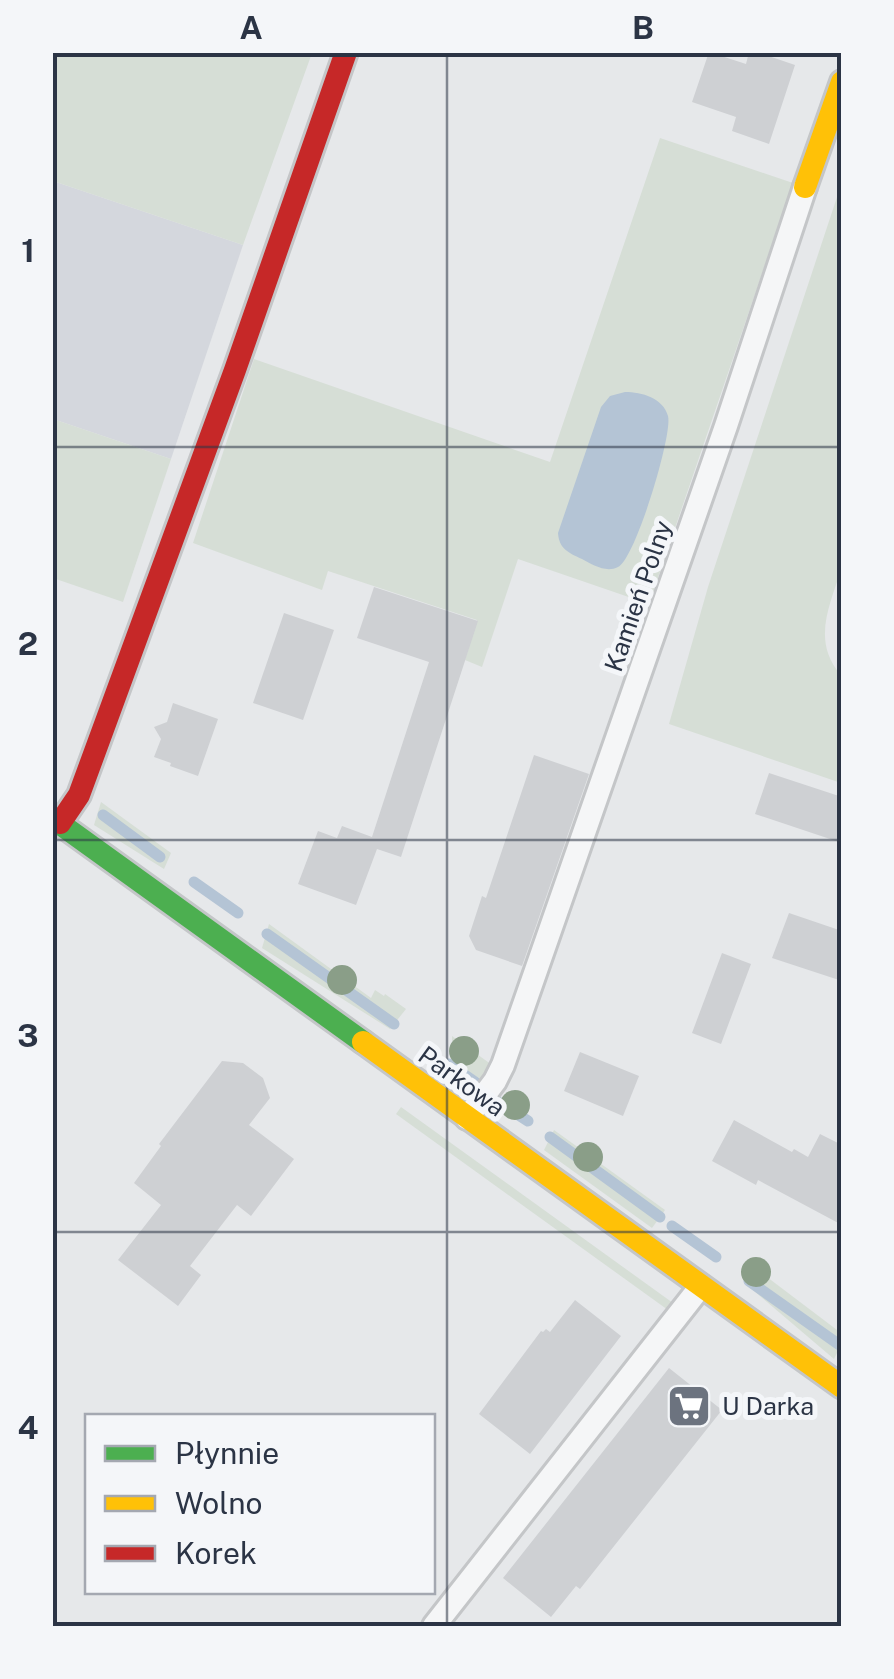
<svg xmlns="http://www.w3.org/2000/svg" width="894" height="1679" viewBox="0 0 894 1679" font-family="'Public Sans',sans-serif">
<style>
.built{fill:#d4d7dd}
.green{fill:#d6ded6}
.water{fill:#b4c4d5}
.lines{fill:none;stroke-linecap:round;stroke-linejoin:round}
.stream{stroke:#b4c4d5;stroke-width:11}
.building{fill:#ced0d3}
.lane-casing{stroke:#c4c6c8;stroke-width:28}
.fast-casing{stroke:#c4c6c8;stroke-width:28}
.slow-casing{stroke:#c4c6c8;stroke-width:28}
.jam-casing{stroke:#c4c6c8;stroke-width:28}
.lane{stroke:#f5f6f7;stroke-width:22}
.fast{stroke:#4caf50;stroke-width:22}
.slow{stroke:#ffc107;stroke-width:22}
.jam{stroke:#c62828;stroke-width:22}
.tree{fill:#8a9e88}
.grid{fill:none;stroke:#2b3445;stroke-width:2.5;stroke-opacity:0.55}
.labels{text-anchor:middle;stroke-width:10;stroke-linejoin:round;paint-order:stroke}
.street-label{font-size:25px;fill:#2b3445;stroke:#f4f6f9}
.poi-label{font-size:25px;fill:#2b3445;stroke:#f4f6f9;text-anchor:start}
.neatline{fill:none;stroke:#2b3445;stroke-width:4}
.grid-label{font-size:32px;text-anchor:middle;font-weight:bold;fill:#2b3445}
</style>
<rect width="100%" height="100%" fill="#e6e8ea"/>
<path class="built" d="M53 181 243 245 171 459 53 419Z"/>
<g class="green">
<path d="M52 53H312L243 245 53 181Z"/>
<path d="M660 138 793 183 649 604 518 559 482 667 465 660 477 620 328 571 322 590 193 543 254 359 550 462Z"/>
<path d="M841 185 842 567C830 605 811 641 841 675V783L669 724 708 587Z"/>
<path d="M53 419 171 459 123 602 53 578Z"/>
<path d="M101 802 171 853 164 869 94 825Z"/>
<path d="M269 924 371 998 375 990 384 996 385 994 406 1009 390 1029 262 948Z"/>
<path d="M452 1036 492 1065 474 1090 445 1068 452 1057Z"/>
<path d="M401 1107 673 1303 668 1310 396 1114Z"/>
<path d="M554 1130 665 1210 652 1228 544 1150Z"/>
<path d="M751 1265 841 1333V1345L834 1359 747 1285Z"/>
</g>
<path class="water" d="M625 392C642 392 663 398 668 416 673 434 635 560 618 567 606 573 593 565 582 559 569 553 559 549 558 533L601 407 610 396Z"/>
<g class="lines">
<g class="stream">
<path d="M103 815 160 857"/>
<path d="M194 882 238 913"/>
<path d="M267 934 394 1024"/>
<path d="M449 1064 475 1082"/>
<path d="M498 1102 528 1121"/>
<path d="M550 1137 660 1217"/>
<path d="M672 1226 716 1257"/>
<path d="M749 1281 841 1346"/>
</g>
</g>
<g class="building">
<path d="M709 52 746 64 749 52H757L795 65 769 144 732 131 736 117 692 102Z"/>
<path d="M374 587 478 621 401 857 377 849 356 905 298 884 318 831 337 838 342 826 372 837 429 662 357 638Z"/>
<path d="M284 613 334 630 303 720 253 703Z"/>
<path d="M173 703 218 719 198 776 170 766 171 763 154 757 161 739 154 727 167 722Z"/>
<path d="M534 755 589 774 522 966 476 950 469 936 482 896 486 898Z"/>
<path d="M769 773 842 797V843L755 814Z"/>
<path d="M789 913 842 931V981L772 958Z"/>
<path d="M722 953 751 964 721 1044 692 1033Z"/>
<path d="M580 1052 639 1076 623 1116 564 1091Z"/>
<path d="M222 1061 243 1063 263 1078 270 1098 249 1125 294 1159 251 1216 237 1205 190 1266 201 1275 178 1306 118 1260 161 1205 134 1183 161 1146 159 1144Z"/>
<path d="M734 1120 792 1152 794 1149 808 1157 820 1134 842 1145V1225L758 1180 756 1185 712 1161Z"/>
<path d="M575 1300 621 1336 530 1454 479 1414 541 1331 543 1332 546 1329 550 1332Z"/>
<path d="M669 1368 722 1410 580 1589 576 1586 551 1617 503 1578Z"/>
</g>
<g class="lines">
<g class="lane-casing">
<g id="lane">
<path d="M467 1118 495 1081 503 1065 726 426 805 187"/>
<path d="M434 1626 701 1286"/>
</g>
</g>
<g class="fast-casing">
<path id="fast" d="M52 818 363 1042"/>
</g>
<g class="slow-casing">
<g id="slow">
<path d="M805 187 842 82"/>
<path d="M363 1042 842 1387"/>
</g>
</g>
<g class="jam-casing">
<path id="jam" d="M60 823 79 795 235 370 346 52"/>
</g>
<use href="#lane" class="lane"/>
<use href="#fast" class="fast"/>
<use href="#slow" class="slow"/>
<use href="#jam" class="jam"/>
</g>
<g class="tree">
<circle cx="342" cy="980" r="15"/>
<circle cx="464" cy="1051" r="15"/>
<circle cx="515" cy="1105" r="15"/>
<circle cx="588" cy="1157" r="15"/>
<circle cx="756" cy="1272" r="15"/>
</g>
<path class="grid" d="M447 52V1626M52 447H842M52 840H842M52 1232H842"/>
<defs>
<g id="supermarket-square" transform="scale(2.25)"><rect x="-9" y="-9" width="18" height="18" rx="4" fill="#6c737f" stroke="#f4f6f9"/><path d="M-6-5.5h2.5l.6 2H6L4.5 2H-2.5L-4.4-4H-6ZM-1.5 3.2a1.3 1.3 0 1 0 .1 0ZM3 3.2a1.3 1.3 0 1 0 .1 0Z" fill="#fff"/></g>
</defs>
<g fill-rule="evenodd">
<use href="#supermarket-square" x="689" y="1406"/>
</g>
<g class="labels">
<g class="street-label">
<text transform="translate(638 596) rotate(-71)" y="9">Kamień Polny</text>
<text transform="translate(462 1081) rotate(36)" y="9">Parkowa</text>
</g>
<g class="poi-label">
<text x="722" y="1415">U Darka</text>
</g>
</g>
<rect width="894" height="1679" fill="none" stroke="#f4f6f9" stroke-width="110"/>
<rect x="85" y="1414" width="350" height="180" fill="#f4f6f9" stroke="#a4a8b1" stroke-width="2.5"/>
<rect x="105" y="1446" width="50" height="15" fill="#4caf50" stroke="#a4a8b1" stroke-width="2.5"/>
<text x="175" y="1464" font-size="30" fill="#2b3445">Płynnie</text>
<rect x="105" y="1496" width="50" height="15" fill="#ffc107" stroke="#a4a8b1" stroke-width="2.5"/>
<text x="175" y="1514" font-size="30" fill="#2b3445">Wolno</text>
<rect x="105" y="1546" width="50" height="15" fill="#c62828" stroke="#a4a8b1" stroke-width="2.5"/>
<text x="175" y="1564" font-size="30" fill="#2b3445">Korek</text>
<rect x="55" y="55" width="784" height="1569" class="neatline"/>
<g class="grid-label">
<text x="251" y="39">A</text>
<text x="643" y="39">B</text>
<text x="28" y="262">1</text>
<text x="28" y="655">2</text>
<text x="28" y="1047">3</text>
<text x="28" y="1439">4</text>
</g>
</svg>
